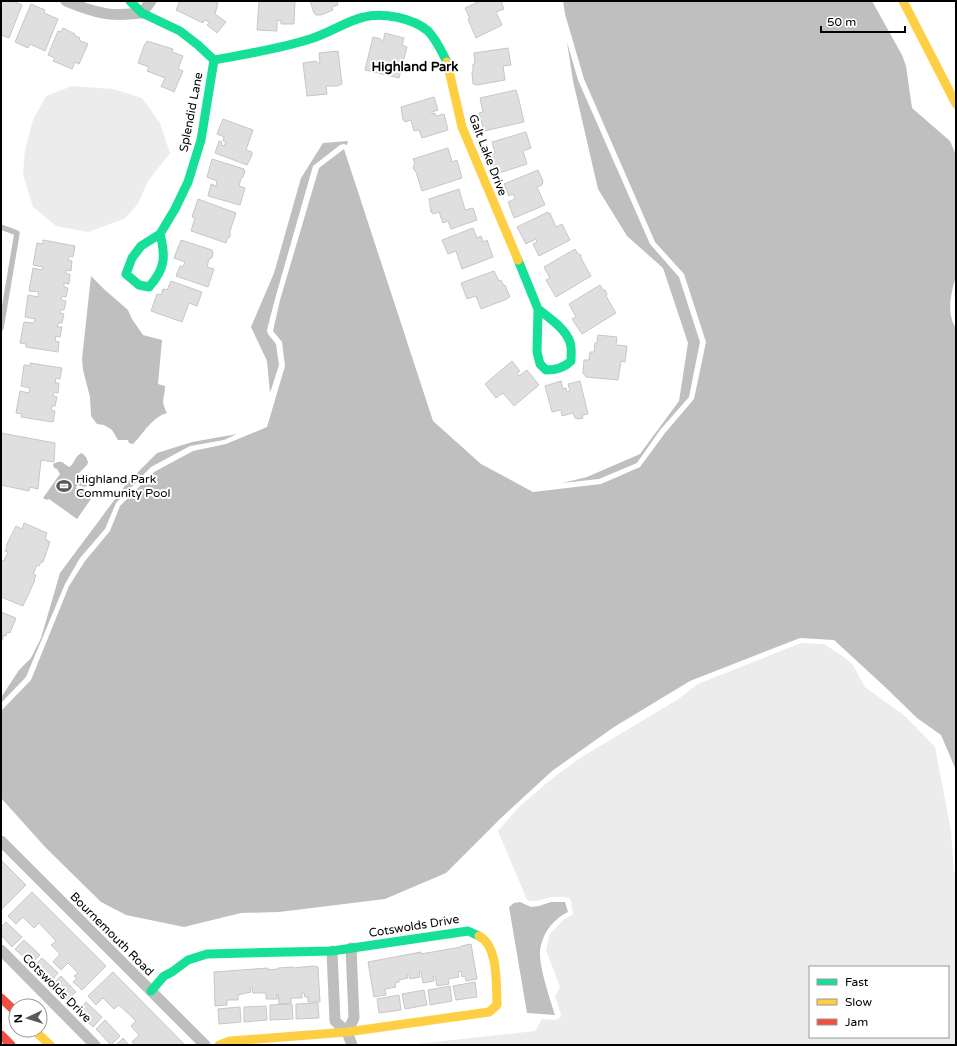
<svg xmlns="http://www.w3.org/2000/svg" width="957" height="1046" viewBox="0 0 957 1046" font-family="'Varela Round',sans-serif">
<style>
.green{fill:#ececec;fill-rule:evenodd}
.water{fill:#bfbfbf}
.building{fill:#dfdfdf;stroke:#c7c7c7}
.lines{fill:none;stroke-linecap:round;stroke-linejoin:round}
.lane{stroke:#bebebe;stroke-width:5.5}
.street{stroke:#bebebe;stroke-width:11}
.fast{stroke:#16e098;stroke-width:9}
.slow{stroke:#ffcf43;stroke-width:9}
.jam{stroke:#f24e42;stroke-width:9}
.labels{text-anchor:middle;stroke-width:4;stroke-linejoin:round;paint-order:stroke}
.street-label{font-size:12px;fill:#000;stroke:#fff}
.poi-label{font-size:12px;fill:#000;stroke:#fff;text-anchor:start}
.neighbourhood-label{font-size:13px;font-weight:bold;fill:#000;stroke:#fff}
</style>
<rect width="100%" height="100%" fill="#fff"/>
<g class="green">
<path d="M72 86 113 89 142 98 160 123 170 153 148 181 138 204 124 219 88 232 56 226 33 207 23 174 25 150 33 120 46 96Z"/>
<path d="M801 643 824 644 844 657 853 665 865 687 906 717 935 747 951 831 954 872 956 874V1045H408L535 1031 542 1019 555 1020 560 1018 561 1015 555 996 560 987 546 950 550 934 562 921 573 914 571 901 569 898C563 897 554 896 549 898 541 899 535 903 527 900L498 831 518 808 549 781 580 758 677 700 698 684ZM810 967H948V1037H810Z"/>
</g>
<g class="water">
<path d="M563 1H872L902 55 906 66 912 108 950 141 956 155V276C951 293 946 313 956 328V770L941 735 917 718 884 686 834 640 800 638 690 681 614 727 552 771 501 818 446 873 385 899 279 912 241 913 184 927 126 915 101 902 46 848 1 798V711L31 680 69 586 85 561 110 531 120 506 154 472 193 451 226 444 267 427 285 366 282 342 273 331 280 300 319 168 344 149 433 421 481 464 533 492 601 484 640 467 665 433 694 399 706 342 684 274 655 242 584 79 565 14Z"/>
<path d="M567 42 578 80 650 244 679 277 700 342 689 397 660 430 637 463 599 479 562 483 587 477 640 454 679 401 688 343 663 268 627 236 598 189 573 81Z"/>
<path d="M348 141 347 145 344 144 340 145 313 166 275 299 267 330 268 334 276 344 279 365 270 393 267 361 251 327 274 273 301 178 323 143Z"/>
<path d="M91 276 105 290 128 310 132 319 143 335 162 340 158 384 165 386C165 399 160 399 167 413 152 417 144 433 133 444L129 443 128 440H118L112 430 104 425 97 424 91 416 90 397 83 370 82 359Z"/>
<path d="M237 434 224 440 190 446 151 467 116 503 105 529 80 558 65 584 26 677 1 703 2 696 19 670 31 658 41 638 60 573 127 483 157 453 192 442Z"/>
<path d="M82 453 86 457 88 462 87 465 78 474 93 478 92 484H89L85 487 78 485 76 487 77 489 91 499 77 519 49 499 47 500 43 498 60 474 57 469 54 468 53 464C62 459 63 463 69 467 75 464 74 456 82 453Z"/>
<path d="M520 902 531 907 539 906 551 902H565L568 912C553 919 542 934 540 951 539 967 550 999 555 1015L527 1013 509 907 514 903Z"/>
</g>
<g class="building">
<path d="M1 1H13L22 5 9 38 1 35Z"/>
<path d="M180 1H212L218 3 215 14 226 22 217 33 207 25 210 22 204 20 203 23 176 10Z"/>
<path d="M259 1H295L294 24H281V21L277 20V31L257 30Z"/>
<path d="M310 1H337L338 5 332 7 333 10 321 15H316L314 13Z"/>
<path d="M480 1H501L504 9 496 12 502 25 476 38 468 19H470L465 8Z"/>
<path d="M31 4 45 10 44 13 58 19 45 51 30 44 28 48 15 42Z"/>
<path d="M63 28 75 34 74 35 80 38 79 40 88 44 79 64 75 62 72 69 53 61 55 58 48 55 58 31 61 32Z"/>
<path d="M385 33 404 38 402 45 407 47 399 78 365 70 373 37 381 39V41L383 42Z"/>
<path d="M147 41 173 49 172 52 183 56 178 69 183 71 174 92 163 87H161L165 78 147 71 149 67 138 63 144 46Z"/>
<path d="M508 48 511 65 503 66 505 80 477 85 473 84 472 72 473 71V64H475L474 53Z"/>
<path d="M338 51 342 84 337 86H326L327 94 307 96 303 63 316 61 317 63H320L319 53Z"/>
<path d="M516 90 519 100 524 122 484 131 479 113 483 112 480 98Z"/>
<path d="M434 97 438 110 432 112V114L435 113 436 116 444 114 448 130 422 138 419 130 414 131 411 120 405 122 403 120 401 107Z"/>
<path d="M223 119 253 130 246 150 252 152V155L247 165 215 153 219 141 222 142 221 145 224 146 226 142 223 141 224 137 217 134Z"/>
<path d="M526 132 531 148 523 151 527 164 496 174 490 155 495 153 492 142Z"/>
<path d="M448 148 452 162 457 160 462 178 422 191 416 172 414 170 413 166 415 164 413 159Z"/>
<path d="M212 159 244 169 245 171 243 177 241 179 239 186 245 188 240 205 208 196 211 184 216 186 217 181 207 177Z"/>
<path d="M538 170 543 181 542 185 537 187 545 205 514 218 508 202 515 199 513 194 509 196 504 184Z"/>
<path d="M459 189 465 210 473 208 477 220 451 229 448 221 443 223 439 212 433 214 431 212 429 199Z"/>
<path d="M198 199 236 213 230 231V237L227 239 226 243 191 231 195 218 192 217Z"/>
<path d="M548 212 549 214 550 213 556 227 562 224 570 240 539 256 533 244 537 242 536 239 526 244 517 227Z"/>
<path d="M473 228 477 238 481 236 483 242 487 240 493 257 462 269 456 251 448 254 442 240Z"/>
<path d="M43 240 75 246 73 257 69 256 68 260 72 261 71 271 66 270V274H70L69 284 64 283V287L68 288 66 297 62 296 61 300 66 301 64 310H60V313L64 314 62 323H58L57 327H62L60 337 56 336 55 341 59 342 58 352 26 347V344L20 343 24 322 34 323 35 319 25 317 28 295 38 297 39 292 29 291 33 268 42 270 43 267 33 265 37 243 43 244Z"/>
<path d="M181 240 212 250 213 253 212 258 209 259 207 267 214 269 208 287 176 276 180 266 183 267 185 262 174 258Z"/>
<path d="M575 249 578 254 581 255V258L591 276 556 297 546 280 550 278 544 267Z"/>
<path d="M494 271 499 281 501 280 504 286 505 285 510 297 507 298V299L481 309 476 296 467 299 461 283Z"/>
<path d="M171 281 202 292 197 306 189 303 182 322 151 311 157 294 161 295 163 289 167 290Z"/>
<path d="M600 285 603 290H605L607 294 606 296 616 313 582 334 572 319 576 317 569 304Z"/>
<path d="M598 335 617 337 616 345 627 346 625 362 621 361 618 380 586 377 583 373 584 360H589L590 352H594L595 343H597Z"/>
<path d="M512 361 520 371 517 374 519 376 527 370 539 385 514 406 503 393 496 398 485 384Z"/>
<path d="M30 363 62 368 60 379 56 378 55 383H59L58 393 54 392 53 396 57 397 55 406H52L51 410 55 411 53 422 21 417 22 414 16 413 20 391 29 393 30 388 21 386 24 365 30 366Z"/>
<path d="M561 381 563 389 566 388 567 392 570 391 568 384 580 381 588 414 582 415 583 418 578 419 575 418 573 413 562 416 561 410 552 412 545 386Z"/>
<path d="M1 433 55 443 54 462 41 460 38 489 30 487 29 491 1 485Z"/>
<path d="M24 523 47 533 45 539 50 542 43 562H41L39 566 37 565 33 574 36 575 34 580H35L23 606 1 597V562L2 560 4 561 8 552 5 551 7 547 6 546 16 526 22 529Z"/>
<path d="M1 612 16 618 10 633 7 632 6 636 4 635 2 640Z"/>
<path d="M1 860 26 885 1 910Z"/>
<path d="M32 892 106 966 82 990 73 982 77 978 74 976 78 973 68 963 61 970 53 962 60 954 51 945 56 941 39 923 34 928 23 917 16 924 8 916Z"/>
<path d="M6 922 22 937 12 947 1 935V927Z"/>
<path d="M24 940 40 955 31 964 15 949Z"/>
<path d="M471 944 477 979 466 981 465 976 462 977 461 971 458 972 459 977 448 979 449 984 437 986 435 976H433L434 981 423 983 421 972H419L420 977 410 979 409 974H407L408 978 399 980V982L395 983 396 987 385 989 386 995 374 997 368 962 421 952V954L461 947V946Z"/>
<path d="M42 958 58 973 49 983 33 967Z"/>
<path d="M313 966 318 967 320 1002H308V997H305L304 993H302V998H291V1003L279 1004 278 994H277V999H266V993H253L252 987 250 988 251 992 238 995V1000H227V1005L215 1006 214 972 268 968V970L278 969V968L293 967V968Z"/>
<path d="M113 972 185 1045H150L149 1044 148 1045H135L132 1042 139 1035 131 1026 136 1021 119 1005 114 1009 103 998 96 1005 88 996Z"/>
<path d="M61 976 76 992 67 1001 52 985Z"/>
<path d="M475 982 477 997 456 1000 453 986Z"/>
<path d="M450 986 452 1001 430 1005 428 990Z"/>
<path d="M424 990 427 1005 405 1009 402 994Z"/>
<path d="M399 995 401 1010 379 1013 377 999Z"/>
<path d="M86 1002 102 1017 93 1027 77 1011Z"/>
<path d="M318 1003 319 1018 296 1019V1004Z"/>
<path d="M292 1004 293 1019 270 1020V1005Z"/>
<path d="M266 1006 267 1020 244 1022V1007Z"/>
<path d="M240 1007 241 1022 219 1024 218 1009Z"/>
<path d="M105 1020 120 1036 111 1045 96 1029Z"/>
<path d="M123 1038 129 1045H116Z"/>
</g>
<g class="lines">
<path class="lane" d="M1 227 17 233 1 328"/>
<g class="street">
<path d="M66 1C78 6 90 11 103 13 115 16 129 14 142 13L151 1"/>
<path d="M1 841 205 1045"/>
<path d="M1 950 95 1045"/>
<path d="M332 951 335 1021 347 1032 352 1045"/>
<path d="M347 1032 354 1018 351 948"/>
</g>
<g class="fast">
<path d="M130 1 142 13 180 31 198 45 214 60C246 54 279 49 310 39 328 34 346 21 364 17 382 12 413 18 428 31 436 39 442 52 447 62"/>
<path d="M160 234C166 257 165 269 149 287L139 285 126 274 132 258 141 246 160 234 175 209 188 182 201 140 214 60"/>
<path d="M518 260 538 309 537 352 540 364 546 370C556 370 564 368 571 361 571 355 572 348 570 342 565 328 549 318 538 309"/>
<path d="M151 991 164 976 172 972 188 960 207 954 332 951 468 931 479 936"/>
</g>
<g class="slow">
<path d="M903 1 956 104"/>
<path d="M447 62 462 127 518 260"/>
<path d="M34 1030 50 1045"/>
<path d="M219 1045 230 1041 347 1032 489 1012 497 1005C496 987 499 946 479 936"/>
</g>
<g class="jam">
<path d="M1 998 16 1012"/>
<path d="M1 1035 11 1045"/>
</g>
</g>
<defs>
<g id="stadium-bare" transform="scale(1.2)"><path d="M0-5a6.5 5 0 1 0 0 10a6.5 5 0 1 0 0-10ZM-3.5-1.8h7v3.6h-7Z" fill="#595959" stroke="#fff" stroke-width="2.5" paint-order="stroke"/></g>
</defs>
<g fill-rule="evenodd">
<use href="#stadium-bare" x="64" y="486"/>
</g>
<g class="labels">
<g class="street-label">
<text transform="translate(191 112) rotate(-79)" y="4">Splendid Lane</text>
<text transform="translate(488 155) rotate(69)" y="4">Galt Lake Drive</text>
<text transform="translate(414 926) rotate(-9)" y="4">Cotswolds Drive</text>
<text transform="translate(112 934) rotate(45)" y="4">Bournemouth Road</text>
<text transform="translate(57 988) rotate(45)" y="4">Cotswolds Drive</text>
</g>
<g class="poi-label">
<text x="76" y="483">Highland Park<tspan x="76" dy="14">Community Pool</tspan></text>
</g>
<g class="neighbourhood-label">
<text x="415" y="71">Highland Park</text>
</g>
</g>
<rect width="957" height="1046" fill="none" stroke="#000000" stroke-width="4"/>
<rect x="809" y="966" width="140" height="72" fill="#ffffff" stroke="#999999"/>
<rect x="817" y="979" width="20" height="6" fill="#16e098" stroke="#999999"/>
<text x="845" y="986" font-size="12" fill="#000000">Fast</text>
<rect x="817" y="999" width="20" height="6" fill="#ffcf43" stroke="#999999"/>
<text x="845" y="1006" font-size="12" fill="#000000">Slow</text>
<rect x="817" y="1019" width="20" height="6" fill="#f24e42" stroke="#999999"/>
<text x="845" y="1026" font-size="12" fill="#000000">Jam</text>
<g transform="translate(28 1018) rotate(266)"><circle r="19" fill="#ffffff" stroke="#999999"/>
<path d="M0-3L7 15L0 10L-7 15Z" fill="#595959"/>
<text y="-6" font-size="11" font-weight="bold" text-anchor="middle" fill="#000000">N</text>
</g>
<path d="M821 26v6h84v-6" fill="none" stroke="#000000" stroke-width="2"/>
<text x="827" y="26" font-size="12" fill="#000000" stroke="#ffffff" stroke-width="3" paint-order="stroke">50 m</text>
</svg>
